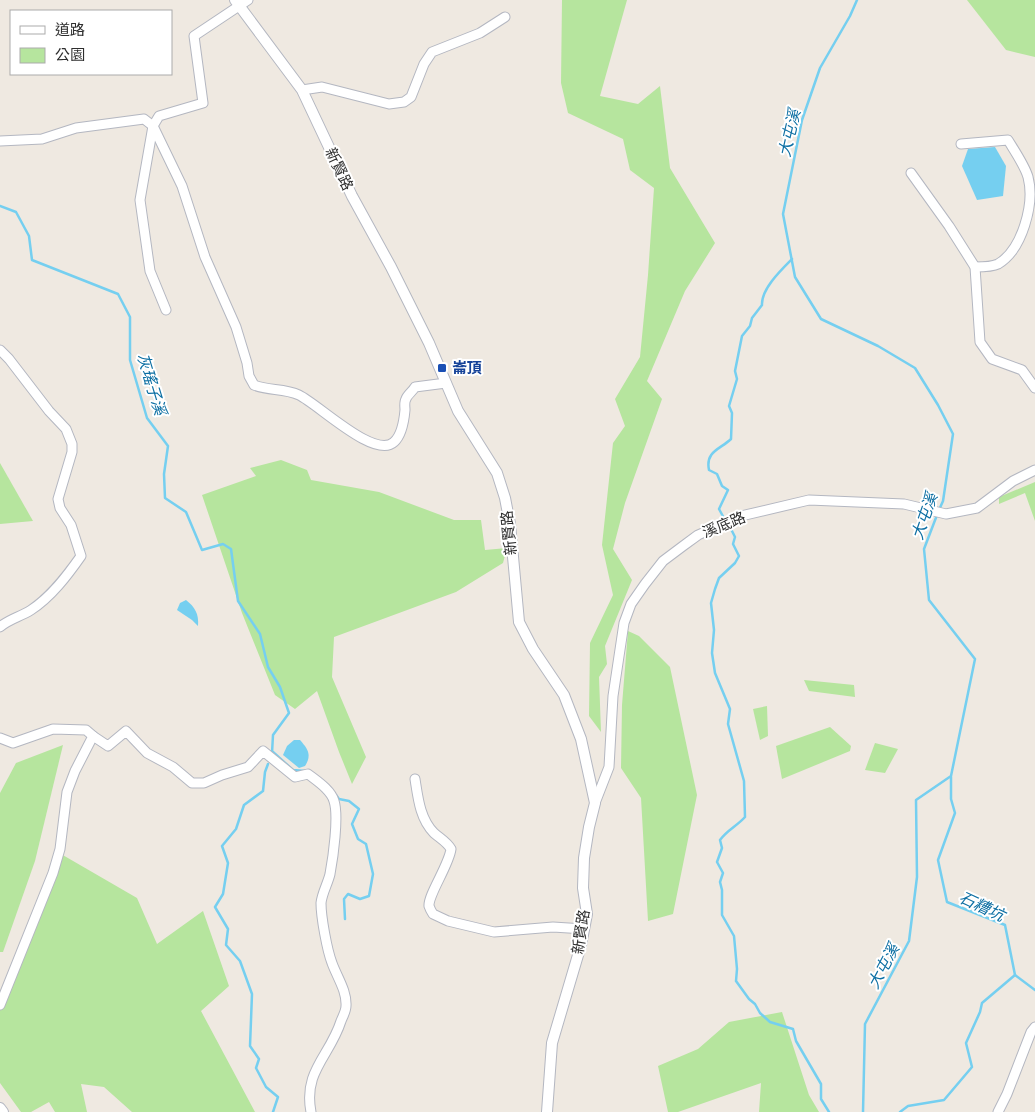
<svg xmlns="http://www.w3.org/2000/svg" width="1035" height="1112" viewBox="0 0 1035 1112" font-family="Barlow,'Noto Sans TC',sans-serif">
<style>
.green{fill:#b6e59e}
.water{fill:#75cff0}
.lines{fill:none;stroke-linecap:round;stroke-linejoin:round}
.stream{stroke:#75cff0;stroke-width:2.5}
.minor-casing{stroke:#b4b7c1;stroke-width:11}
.tertiary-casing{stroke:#b4b7c1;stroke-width:12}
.minor{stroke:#fff;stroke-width:9}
.tertiary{stroke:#fff;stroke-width:10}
.transit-dot{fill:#1a4fb4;stroke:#fff;stroke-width:2}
.labels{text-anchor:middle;stroke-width:4;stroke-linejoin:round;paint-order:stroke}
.street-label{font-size:15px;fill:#2e2e2e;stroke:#fff}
.transit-label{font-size:15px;font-weight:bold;fill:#164399;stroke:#fff;text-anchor:start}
.water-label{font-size:16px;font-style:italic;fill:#0d6fa3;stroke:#fff}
</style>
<rect width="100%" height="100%" fill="#efe9e1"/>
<g class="green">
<path d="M562 0H627L600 96 638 104 660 86 670 168 715 243 685 291 647 381 662 399 625 503 613 549 632 580 605 646 607 664 599 677 601 732 589 716 590 643 613 595 602 545 613 443 625 426 615 399 640 357 648 275 654 188 630 170 623 139 568 113 561 83Z"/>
<path d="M967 0H1035V57L1006 50Z"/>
<path d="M281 460 307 470 311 480 379 492 454 520H481L485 550 507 548 503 563 456 592 334 637 332 677 366 757 352 784 339 752 317 691 295 709 275 695 242 613 202 495 256 476 250 468Z"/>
<path d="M0 463 33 521 0 524Z"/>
<path d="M1035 482V521L1025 493 999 504V497Z"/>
<path d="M628 631 639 636 670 667 697 795 673 914 648 921 641 798 621 768 622 705Z"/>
<path d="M804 680 854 685 855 697 809 691Z"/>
<path d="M767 706 768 736 760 740 753 709Z"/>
<path d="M830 727 851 746 850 751 782 779 776 746Z"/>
<path d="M875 743 898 749 885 773 865 770Z"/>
<path d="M63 745 35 861 3 952H0V793L16 763Z"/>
<path d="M61 854 137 898 157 944 203 911 229 986 201 1011 255 1112H132L104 1087 81 1084 87 1112H55L49 1102 31 1112H21L0 1083V997Z"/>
<path d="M782 1012 809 1095 819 1112H759L761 1083 678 1112H668L658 1066 698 1049 729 1022Z"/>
</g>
<g class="water">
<path d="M995 147 1006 166 1003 196 977 200 962 166 968 149Z"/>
<path d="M186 600C195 607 199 614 198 626L192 620 177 610 180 603Z"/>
<path d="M294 740H300C308 749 312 755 305 766L299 768 283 755 287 746Z"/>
</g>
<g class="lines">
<g class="stream">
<path d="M857 0 850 16 820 68 802 120 783 214 795 277 821 319 878 346 915 368 938 405 953 434 943 501 939 510"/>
<path d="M0 206 16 212 29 236 32 260 118 294 130 317V360L147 418 168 446 164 474 165 498 186 512 202 550 223 544 231 549 238 601 260 634 268 667 280 687 289 713 273 735 272 753"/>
<path d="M725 520 719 509 728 490 722 486 717 474 709 470C705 451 721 449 731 439L732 413 729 406 737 379 735 371 742 336 750 326 752 318 762 305C761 289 782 269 792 259"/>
<path d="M729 525 735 537 733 544 739 556 735 563 719 578 715 589 711 603 714 630 712 653 715 673 730 709 728 724 744 781 745 817C737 826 727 830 720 840L722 848 717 862 723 873 720 882 722 890V915L734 936 737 969 736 981 749 999 755 1004 760 1013 770 1022 793 1029 796 1041 821 1084V1099L829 1112"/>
<path d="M273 752 293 770 305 771"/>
<path d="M268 764 265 772 263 791 244 805 236 829 222 846 228 863 223 894 215 907 228 929 226 945 240 961 252 994 250 1046 259 1059 256 1068 266 1087 278 1097 273 1112"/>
<path d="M951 777V799L955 813 938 860 947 902 1005 925 1015 975 1035 990"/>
<path d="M336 795 339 799 349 801 359 809 352 824 358 839 366 844 373 874 369 896 360 899 348 894 344 899 345 919"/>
<path d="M863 1112 865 1024 909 941 917 877 916 800 951 776 975 659 929 600 924 549 937 515"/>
<path d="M900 1112 908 1106 944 1100 972 1067 966 1043 980 1012 982 1003 1015 975"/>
</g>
<g class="minor-casing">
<g id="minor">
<path d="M302 90 322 87 389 104 404 102 411 97 424 64 432 52 480 33 505 17"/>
<path d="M0 141 42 139 76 128 144 119 153 126 182 186 205 257 236 327 247 363 249 376 254 385C268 391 284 388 299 395 318 404 375 460 394 442 402 435 404 421 405 410 405 407 404 402 406 399 407 395 413 391 415 387L446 383"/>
<path d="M961 144 1008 140C1014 150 1025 166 1028 177 1035 204 1022 250 998 264 992 267 981 267 975 267"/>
<path d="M911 173 949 226 975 267 980 342 992 359 1022 370 1035 388"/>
<path d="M166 310 150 271 140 200 153 126 159 116 203 103 194 36 248 0"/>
<path d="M0 350 9 359 49 411 66 429 72 444V452L58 499 60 508 71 525 81 556C67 576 51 597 31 610 20 617 9 619 0 627"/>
<path d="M93 736 108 746 126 731 147 753 173 767 192 783H204L222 775 248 767 263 751 295 777 308 774C317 781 331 790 334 801 339 816 333 858 330 874 328 883 322 893 321 903 321 917 327 950 332 963 337 977 347 991 346 1006 346 1011 343 1016 341 1021 330 1056 303 1071 311 1112"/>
<path d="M0 738 13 743 53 729 86 730 93 736 75 771 67 792 60 849 53 873 0 1005"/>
<path d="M415 779C418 798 420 819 434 833 441 839 447 842 451 849 449 865 428 895 429 906 430 909 431 911 433 914L448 921 494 932 553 927 584 929"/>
<path d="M595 803 609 767 613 696 624 623 631 604 645 584 663 561 683 546 698 535 741 516 809 500 904 504 946 514 977 508 1013 481 1035 470"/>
<path d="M998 1112 1007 1094 1031 1032 1035 1027"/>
</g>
</g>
<g class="tertiary-casing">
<g id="tertiary">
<path d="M235 0 302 90 352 196 391 267 429 343 458 411 497 473 505 498 510 524 519 622 533 649 564 695 581 739 595 803 589 827 584 858 583 888 587 914 581 945 552 1043 547 1112"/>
<path d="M0 1108 3 1112"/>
</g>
</g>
<use href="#minor" class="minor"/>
<use href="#tertiary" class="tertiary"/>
</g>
<rect class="transit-dot" x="437" y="363" width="10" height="10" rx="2.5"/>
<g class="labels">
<g class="street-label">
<text transform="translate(339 169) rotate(65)" y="5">新賢路</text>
<text transform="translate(724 525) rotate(-22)" y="5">溪底路</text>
<text transform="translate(509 533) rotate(-96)" y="5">新賢路</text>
<text transform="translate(581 932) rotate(-81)" y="5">新賢路</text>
</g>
<g class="transit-label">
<text x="452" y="373">崙頂</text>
</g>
<g class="water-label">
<text transform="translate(789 133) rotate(-77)" y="6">大屯溪</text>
<text transform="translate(152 384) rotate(73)" y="6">灰瑤子溪</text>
<text transform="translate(924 516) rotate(-71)" y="6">大屯溪</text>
<text transform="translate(982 906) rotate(25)" y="6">石糟坑</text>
<text transform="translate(883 966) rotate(-62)" y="6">大屯溪</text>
</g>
</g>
<rect x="10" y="10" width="162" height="65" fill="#ffffff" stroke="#ababab"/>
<rect x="20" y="26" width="25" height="8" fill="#ffffff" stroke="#ababab"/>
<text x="55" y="35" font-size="15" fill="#2e2e2e">道路</text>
<rect x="20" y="48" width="25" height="15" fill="#b6e59e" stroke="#ababab"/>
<text x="55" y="60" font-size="15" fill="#2e2e2e">公園</text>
</svg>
